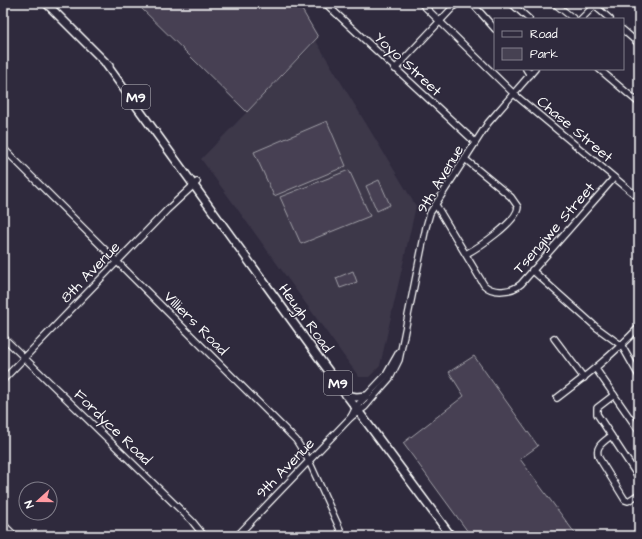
<svg xmlns="http://www.w3.org/2000/svg" width="642" height="539" viewBox="0 0 642 539" font-family="'Architects Daughter',sans-serif">
<style>
.built{fill:#3c3749}
.green{fill:#464152;stroke:#a2a0a8}
.lines{fill:none;stroke-linecap:round;stroke-linejoin:round}
.minor-casing{stroke:#fff;stroke-width:8}
.major-casing{stroke:#fff;stroke-width:10}
.minor{stroke:#2f2a3d;stroke-width:5.5}
.major{stroke:#2f2a3d;stroke-width:7}
.labels{text-anchor:middle;stroke-width:3;stroke-linejoin:round;paint-order:stroke}
.shield{fill:#2f2a3d;stroke:#c1bfc5;stroke-width:1}
.shield-label{font-size:14px;font-weight:bold;fill:#fff}
.street-label{font-size:15px;fill:#fff;stroke:#2f2a3d}
</style>
<rect width="100%" height="100%" fill="#2f2a3d"/>
<filter id="ink" filterUnits="userSpaceOnUse"><feTurbulence type="fractalNoise" baseFrequency=".025" numOctaves="2"/><feDisplacementMap in="SourceGraphic" scale="8" xChannelSelector="R" yChannelSelector="G"/><feConvolveMatrix kernelMatrix="1 2 1 2 8 2 1 2 1" color-interpolation-filters="sRGB"/></filter>
<g filter="url(#ink)">
<path class="built" d="M316 41 416 206 380 366 369 377H359L201 159Z"/>
<g class="green">
<path d="M136 3H298L318 37 247 112Z"/>
<path d="M327 121 346 166 274 196 254 152Z"/>
<path d="M349 170 370 216 301 244 280 197Z"/>
<path d="M379 180 390 205 377 211 366 186Z"/>
<path d="M353 271 357 282 340 288 336 278Z"/>
<path d="M474 356 538 446 520 459 577 536H471L403 443 464 396 449 372Z"/>
</g>
<g class="lines">
<g class="minor-casing">
<g id="minor">
<path d="M325 3 475 142"/>
<path d="M421 3 514 94 639 198"/>
<path d="M472 3 495 29"/>
<path d="M511 3 529 19"/>
<path d="M554 3 574 19"/>
<path d="M595 6 610 19"/>
<path d="M581 19 597 3"/>
<path d="M623 30 639 44"/>
<path d="M395 69 457 3"/>
<path d="M526 69 530 75"/>
<path d="M599 69 639 103"/>
<path d="M3 148 296 440 309 461 343 536"/>
<path d="M465 159 511 197 518 207C517 222 479 247 466 254"/>
<path d="M436 205 484 285C493 294 512 292 521 284L614 178"/>
<path d="M532 270 596 327 622 346 639 376"/>
<path d="M3 337 192 521 204 536"/>
<path d="M554 338 584 378"/>
<path d="M596 369 639 431"/>
<path d="M3 380 167 210 197 182"/>
<path d="M614 395 597 408V414L639 478"/>
<path d="M557 398C586 376 614 354 639 327"/>
<path d="M351 417 356 407 386 375 399 352"/>
<path d="M611 436C603 442 594 447 599 458L625 500 628 501 639 494"/>
<path d="M3 524 15 536"/>
<path d="M237 536 351 417 365 407 376 394 390 378 399 360 426 227 430 213 488 123 535 69"/>
<path d="M638 536 639 535"/>
</g>
</g>
<g class="major-casing">
<g id="major">
<path d="M46 3 109 66"/>
<path d="M106 64 319 358 451 536"/>
<path d="M346 395 356 397 367 396"/>
</g>
</g>
<use href="#minor" class="minor"/>
<use href="#major" class="major"/>
</g>
</g>
<g class="labels">
<g class="shield">
<rect x="122" y="85" width="28" height="24" rx="3"/>
<rect x="324" y="371" width="28" height="24" rx="3"/>
</g>
<g class="shield-label">
<text x="136" y="102">M9</text>
<text x="338" y="388">M9</text>
</g>
<g class="street-label">
<text transform="translate(408 64) rotate(43)" y="5">Yoyo Street</text>
<text transform="translate(575 129) rotate(40)" y="5">Chase Street</text>
<text transform="translate(440 179) rotate(-59)" y="5">9th Avenue</text>
<text transform="translate(554 228) rotate(-49)" y="5">Tsengiwe Street</text>
<text transform="translate(90 272) rotate(-46)" y="5">8th Avenue</text>
<text transform="translate(306 318) rotate(54)" y="5">Heugh Road</text>
<text transform="translate(196 323) rotate(45)" y="5">Villiers Road</text>
<text transform="translate(113 427) rotate(44)" y="5">Fordyce Road</text>
<text transform="translate(285 468) rotate(-46)" y="5">9th Avenue</text>
</g>
</g>
<rect width="642" height="539" fill="none" stroke="#2f2a3d" stroke-width="16"/>
<rect x="8" y="8" width="626" height="523" fill="none" stroke="#fff" stroke-width="1.5" filter="url(#ink)"/>
<rect x="494" y="18" width="130" height="52" fill="#2f2a3d" stroke="#827f8b"/>
<rect x="502" y="31" width="20" height="6" fill="#2f2a3d" stroke="#827f8b"/>
<text x="530" y="38" font-size="12" fill="#ffffff">Road</text>
<rect x="502" y="48" width="20" height="12" fill="#464152" stroke="#827f8b"/>
<text x="530" y="58" font-size="12" fill="#ffffff">Park</text>
<g transform="translate(38 501) rotate(249)"><circle r="19" fill="#2f2a3d" stroke="#827f8b"/>
<path d="M0-3L7 15L0 10L-7 15Z" fill="#ff9aa2"/>
<text y="-6" font-size="11" font-weight="bold" text-anchor="middle" fill="#ffffff">N</text>
</g>
</svg>
